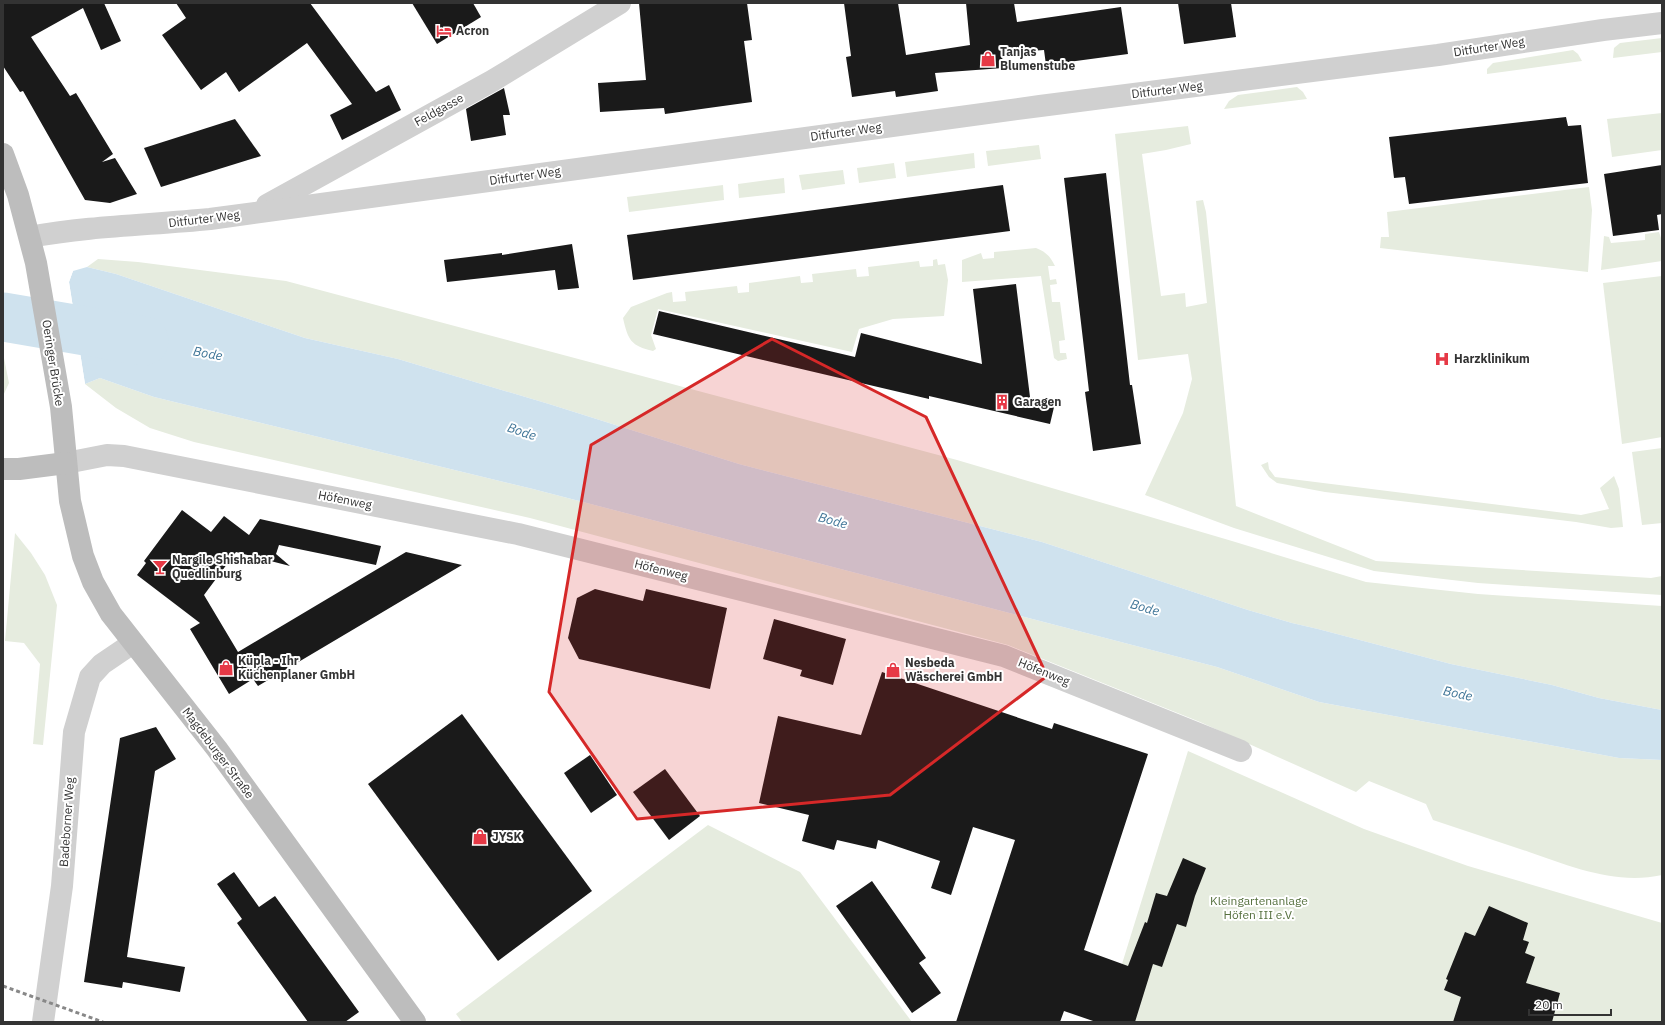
<svg xmlns="http://www.w3.org/2000/svg" width="1665" height="1025" viewBox="0 0 1665 1025" font-family="'IBM Plex Sans',sans-serif">
<style>
.green{fill:#e6ecdf}
.water{fill:#cfe2ee}
.pier{fill:#fff}
.lines{fill:none;stroke-linecap:round;stroke-linejoin:round}
.river{stroke:#cfe2ee;stroke-width:49}
.building{fill:#1a1a1a}
.street{stroke:#d0d0d0;stroke-width:22}
.secondary{stroke:#bdbdbd;stroke-width:22}
.rail{stroke:#888;stroke-width:3;stroke-dasharray:4 3;stroke-linecap:butt}
.marked{fill:#d62828;fill-opacity:0.2;stroke:#d62828;stroke-width:3;stroke-linejoin:round}
.labels{text-anchor:middle;stroke-width:4;stroke-linejoin:round;paint-order:stroke}
.poi-label{font-size:12px;font-weight:bold;fill:#333;stroke:#fff;text-anchor:start}
.street-label{font-size:12px;fill:#333;stroke:#fff}
.park-label{font-size:12px;fill:#56703f;stroke:#fff}
.water-label{font-size:13px;font-style:italic;fill:#3f7597;stroke:#fff}
</style>
<rect width="100%" height="100%" fill="#fff"/>
<g class="green">
<path d="M1662 38V52L1613 58 1614 48 1620 43Z"/>
<path d="M1573 50 1578 54 1582 61 1487 74V69L1493 63Z"/>
<path d="M1297 87 1303 92 1307 99 1224 109 1229 101 1238 95Z"/>
<path d="M1662 113V150L1612 157 1607 119Z"/>
<path d="M1188 126 1191 144 1166 150 1142 154 1161 296 1185 293 1186 307 1207 303 1196 201 1203 200 1206 212 1236 506 1376 561 1651 578 1662 576V595L1478 583 1374 571 1234 528 1145 495 1183 413 1192 379 1188 354 1138 360 1115 134Z"/>
<path d="M1039 145 1041 159 988 166 986 151Z"/>
<path d="M974 153 975 168 907 177 905 162Z"/>
<path d="M894 163 896 178 859 183 857 168Z"/>
<path d="M843 170 845 184 802 190 799 175Z"/>
<path d="M784 178 785 193 739 198 738 184Z"/>
<path d="M723 185 724 200 629 212 627 197Z"/>
<path d="M1589 187 1592 210 1588 272 1380 248 1381 237H1389L1387 212Z"/>
<path d="M1659 232 1661 238H1662V261L1601 270 1604 236 1609 237 1611 243 1645 240V234Z"/>
<path d="M1036 248C1046 252 1050 256 1055 266H1048L1050 280 1056 279 1057 284 1050 285 1052 302H1060L1065 340 1059 341 1060 353H1066L1067 359 1058 361 1054 358 1041 276 962 282V260L981 253 983 259 994 258V252Z"/>
<path d="M98 259 138 262 286 281 957 460 1232 541 1366 582 1478 594 1662 606V710L1599 698 1552 685 1451 664 1318 629 1292 623 1248 610 1042 542 739 464 549 404 398 359 305 338 116 274 87 267Z"/>
<path d="M937 259 938 265 945 264 948 280 944 316 893 319 859 329 852 352 658 309 651 335 656 349 653 351C631 346 628 340 623 318L631 307 667 293 672 292 673 302 686 301 685 292 737 286 738 293 749 292V283L800 276 801 283 813 282 812 274 856 269 857 277 869 276 868 267 919 261 920 267 933 266V260Z"/>
<path d="M1662 276V437L1622 444 1603 283Z"/>
<path d="M3 357 4 358 9 383 3 396Z"/>
<path d="M100 378 154 397 533 489 1217 667 1319 702 1619 758 1662 760V875C1616 885 1572 867 1529 852 1497 841 1465 831 1433 820L1426 804 1369 781 1356 792 1200 722 1008 645 530 518 194 442 150 428 116 408 85 384Z"/>
<path d="M1662 448V523L1642 525 1632 452Z"/>
<path d="M1268 462 1269 469 1275 477 1581 515 1609 509 1600 488 1614 476 1619 489 1623 527 1611 528 1576 522 1325 492 1277 483 1269 477 1261 465Z"/>
<path d="M15 533 31 553 45 575 57 605 43 745 33 744 40 664 24 643 5 641Z"/>
<path d="M1188 751 1364 829 1468 866 1662 923V1022H1104Z"/>
<path d="M708 825 800 872 912 1022H462L456 1014Z"/>
</g>
<path class="water" d="M87 267 116 274 305 338 398 359 549 404 739 464 1042 542 1248 610 1292 623 1318 629 1451 664 1552 685 1599 698 1662 710V760L1619 758 1319 702 1217 667 533 489 154 397 100 378 85 384 69 282 73 271Z"/>
<path class="pier" d="M71 271H73L69 282 85 384H83L67 282Z"/>
<g class="lines">
<path class="river" d="M3 317 144 341"/>
</g>
<g class="building">
<path d="M3 3H104L121 41 101 50 83 8 31 37 70 96 76 93 113 154 102 162 115 158 137 194 110 203 85 200 23 91 20 92 3 66Z"/>
<path d="M176 3H310L376 92 389 85 401 110 342 140 330 115 352 104 307 43 239 92 226 72 201 90 162 35 186 18Z"/>
<path d="M412 3H473L481 17 437 44Z"/>
<path d="M639 3H747L752 40 744 41 752 102 665 114 664 108 600 112 598 83 646 80Z"/>
<path d="M844 3H898L906 55 970 45 966 3H1014L1017 22 1121 7 1128 54 1046 65 1044 50 1002 53 1003 68 935 73 938 91 896 97 895 91 852 97 846 57 851 56Z"/>
<path d="M1178 3H1231L1236 37 1184 44Z"/>
<path d="M504 88 510 115H503L506 135 471 141 466 109Z"/>
<path d="M1566 117 1568 126 1581 125 1588 183 1409 204 1405 177 1394 178 1389 137Z"/>
<path d="M235 119 261 156 161 187 144 148Z"/>
<path d="M1662 165V214L1657 215 1659 230 1613 236 1604 174Z"/>
<path d="M1106 173 1130 385H1132L1141 444 1093 451 1085 392 1089 391 1064 178Z"/>
<path d="M1003 185 1010 231 633 280 627 235Z"/>
<path d="M572 244 579 288 558 290 555 270 447 282 444 260 502 253V255Z"/>
<path d="M1016 284 1030 397 1055 403 1050 424 929 396V399L653 334 659 311 855 357 861 333 982 364 973 289Z"/>
<path d="M182 510 211 532 224 516 249 535 260 519 381 546 376 565 279 545 276 554 290 566 236 552 204 595 238 652 406 552 462 565 258 686 253 679 229 694 190 629 200 623 137 575 146 563 144 561Z"/>
<path d="M595 589 643 601 646 589 727 608 710 689 579 659 568 638 577 598Z"/>
<path d="M774 619 846 639 833 685 800 676 802 670 763 659Z"/>
<path d="M882 672 1052 729 1054 723 1148 754 1084 950 1128 966 1145 922 1147 923 1156 893 1167 896 1183 858 1206 868 1195 896 1186 927 1177 924 1162 967 1153 964 1135 1022H1096L1064 1011 1060 1022H956L1015 840 973 827 951 895 931 888 940 861 878 840 876 849 837 840 834 850 802 841 809 815 759 803 778 716 861 735Z"/>
<path d="M462 714 592 891 498 961 368 784Z"/>
<path d="M156 727 176 759 155 771 127 957 185 967 180 992 123 982 122 988 84 982 120 738Z"/>
<path d="M590 755 617 795 591 813 564 773Z"/>
<path d="M665 769 700 816 669 840 633 792Z"/>
<path d="M234 872 259 907 275 896 359 1012 345 1022H308L237 923 242 919 217 884Z"/>
<path d="M872 881 926 958 919 963 941 993 912 1013 836 906Z"/>
<path d="M1489 906 1528 923 1523 940 1529 942 1525 953 1535 957 1526 983 1560 993 1552 1022H1453L1461 997 1444 990 1448 980 1446 979 1465 932 1475 936Z"/>
</g>
<g class="lines">
<g class="street">
<path d="M267 205 492 81 620 3"/>
<path d="M30 237C89 226 150 225 210 219L1040 106 1438 55 1603 30 1662 23"/>
<path d="M66 463 107 455 124 456 518 534 1004 656 1241 751"/>
<path d="M43 1022 62 886 74 732 90 677 102 664 133 643"/>
</g>
<g class="secondary">
<path d="M3 154 18 195 36 263 61 407 70 501 83 556 93 582 111 614 217 749 415 1022"/>
<path d="M3 469H19L66 463"/>
</g>
<path class="rail" d="M3 986 103 1022"/>
</g>
<path class="marked" d="M772 339 926 417 1047 676 890 795 637 819 549 692 591 445Z"/>
<defs>
<g id="hotel-bare" transform="scale(1.2)"><path d="M-6-4.5h1.5V1H6V5H4.5V3h-9V5H-6ZM-4 0a1.8 1.8 0 1 1 3.6 0ZM.5 0V-2.5h3Q6-2.5 6 0Z" fill="#e63946" stroke="#fff" stroke-width="2.5" paint-order="stroke"/></g>
<g id="shop-bare" transform="scale(1.2)"><path d="M-5-2.5h2.3a2.7 3.5 0 0 1 5.4 0H5L5.5 6h-11ZM-1.5-2.5h3a1.5 2.3 0 0 0-3 0Z" fill="#e63946" stroke="#fff" stroke-width="2.5" paint-order="stroke"/></g>
<g id="hospital-bare" transform="scale(1.2)"><path d="M-5-5h3v3.5h4V-5h3V5h-3V1.5h-4V5h-3Z" fill="#e63946" stroke="#fff" stroke-width="2.5" paint-order="stroke"/></g>
<g id="building-bare" transform="scale(1.2)"><path d="M-4-6H4V6H1V3H-1V6H-4ZM-2.5-4.3h1.7v1.8h-1.7ZM.8-4.3h1.7v1.8H.8ZM-2.5-1h1.7V.8h-1.7ZM.8-1h1.7V.8H.8Z" fill="#e63946" stroke="#fff" stroke-width="2.5" paint-order="stroke"/></g>
<g id="bar-bare" transform="scale(1.2)"><path d="M-6-5H6L.8 .8V4.5H3.5V6h-7V4.5H-.8V.8Z" fill="#e63946" stroke="#fff" stroke-width="2.5" paint-order="stroke"/></g>
</defs>
<g fill-rule="evenodd">
<use href="#hotel-bare" x="444" y="31"/>
<use href="#shop-bare" x="988" y="59"/>
<use href="#hospital-bare" x="1442" y="359"/>
<use href="#building-bare" x="1002" y="402"/>
<use href="#bar-bare" x="160" y="567"/>
<use href="#shop-bare" x="226" y="668"/>
<use href="#shop-bare" x="893" y="670"/>
<use href="#shop-bare" x="480" y="837"/>
</g>
<g class="labels">
<g class="poi-label">
<text x="456" y="35">Acron</text>
<text x="1000" y="56">Tanjas<tspan x="1000" dy="14">Blumenstube</tspan></text>
<text x="1454" y="363">Harzklinikum</text>
<text x="1014" y="406">Garagen</text>
<text x="172" y="564">Nargile Shishabar<tspan x="172" dy="14">Quedlinburg</tspan></text>
<text x="238" y="665">Küpla - Ihr<tspan x="238" dy="14">Küchenplaner GmbH</tspan></text>
<text x="905" y="667">Nesbeda<tspan x="905" dy="14">Wäscherei GmbH</tspan></text>
<text x="492" y="841">JYSK</text>
</g>
<g class="street-label">
<text transform="translate(1489 47) rotate(-9)" y="4">Ditfurter Weg</text>
<text transform="translate(1167 90) rotate(-7)" y="4">Ditfurter Weg</text>
<text transform="translate(439 110) rotate(-29)" y="4">Feldgasse</text>
<text transform="translate(846 132) rotate(-8)" y="4">Ditfurter Weg</text>
<text transform="translate(525 176) rotate(-8)" y="4">Ditfurter Weg</text>
<text transform="translate(204 219) rotate(-7)" y="4">Ditfurter Weg</text>
<text transform="translate(53 363) rotate(81)" y="4">Oeringer Brücke</text>
<text transform="translate(345 500) rotate(11)" y="4">Höfenweg</text>
<text transform="translate(661 570) rotate(14)" y="4">Höfenweg</text>
<text transform="translate(1044 672) rotate(22)" y="4">Höfenweg</text>
<text transform="translate(218 753) rotate(53)" y="4">Magdeburger Straße</text>
<text transform="translate(67 822) rotate(-86)" y="4">Badeborner Weg</text>
</g>
<g class="park-label">
<text x="1259" y="905">Kleingartenanlage<tspan x="1259" dy="14">Höfen III e.V.</tspan></text>
</g>
<g class="water-label">
<text transform="translate(208 353) rotate(10)" y="5">Bode</text>
<text transform="translate(522 431) rotate(19)" y="5">Bode</text>
<text transform="translate(833 520) rotate(15)" y="5">Bode</text>
<text transform="translate(1145 607) rotate(16)" y="5">Bode</text>
<text transform="translate(1458 693) rotate(12)" y="5">Bode</text>
</g>
</g>
<rect width="1665" height="1025" fill="none" stroke="#333333" stroke-width="8"/>
<path d="M1529 1009v6h82v-6" fill="none" stroke="#333333" stroke-width="2"/>
<text x="1535" y="1009" font-size="12" fill="#333333" stroke="#ffffff" stroke-width="3" paint-order="stroke">20 m</text>
</svg>
